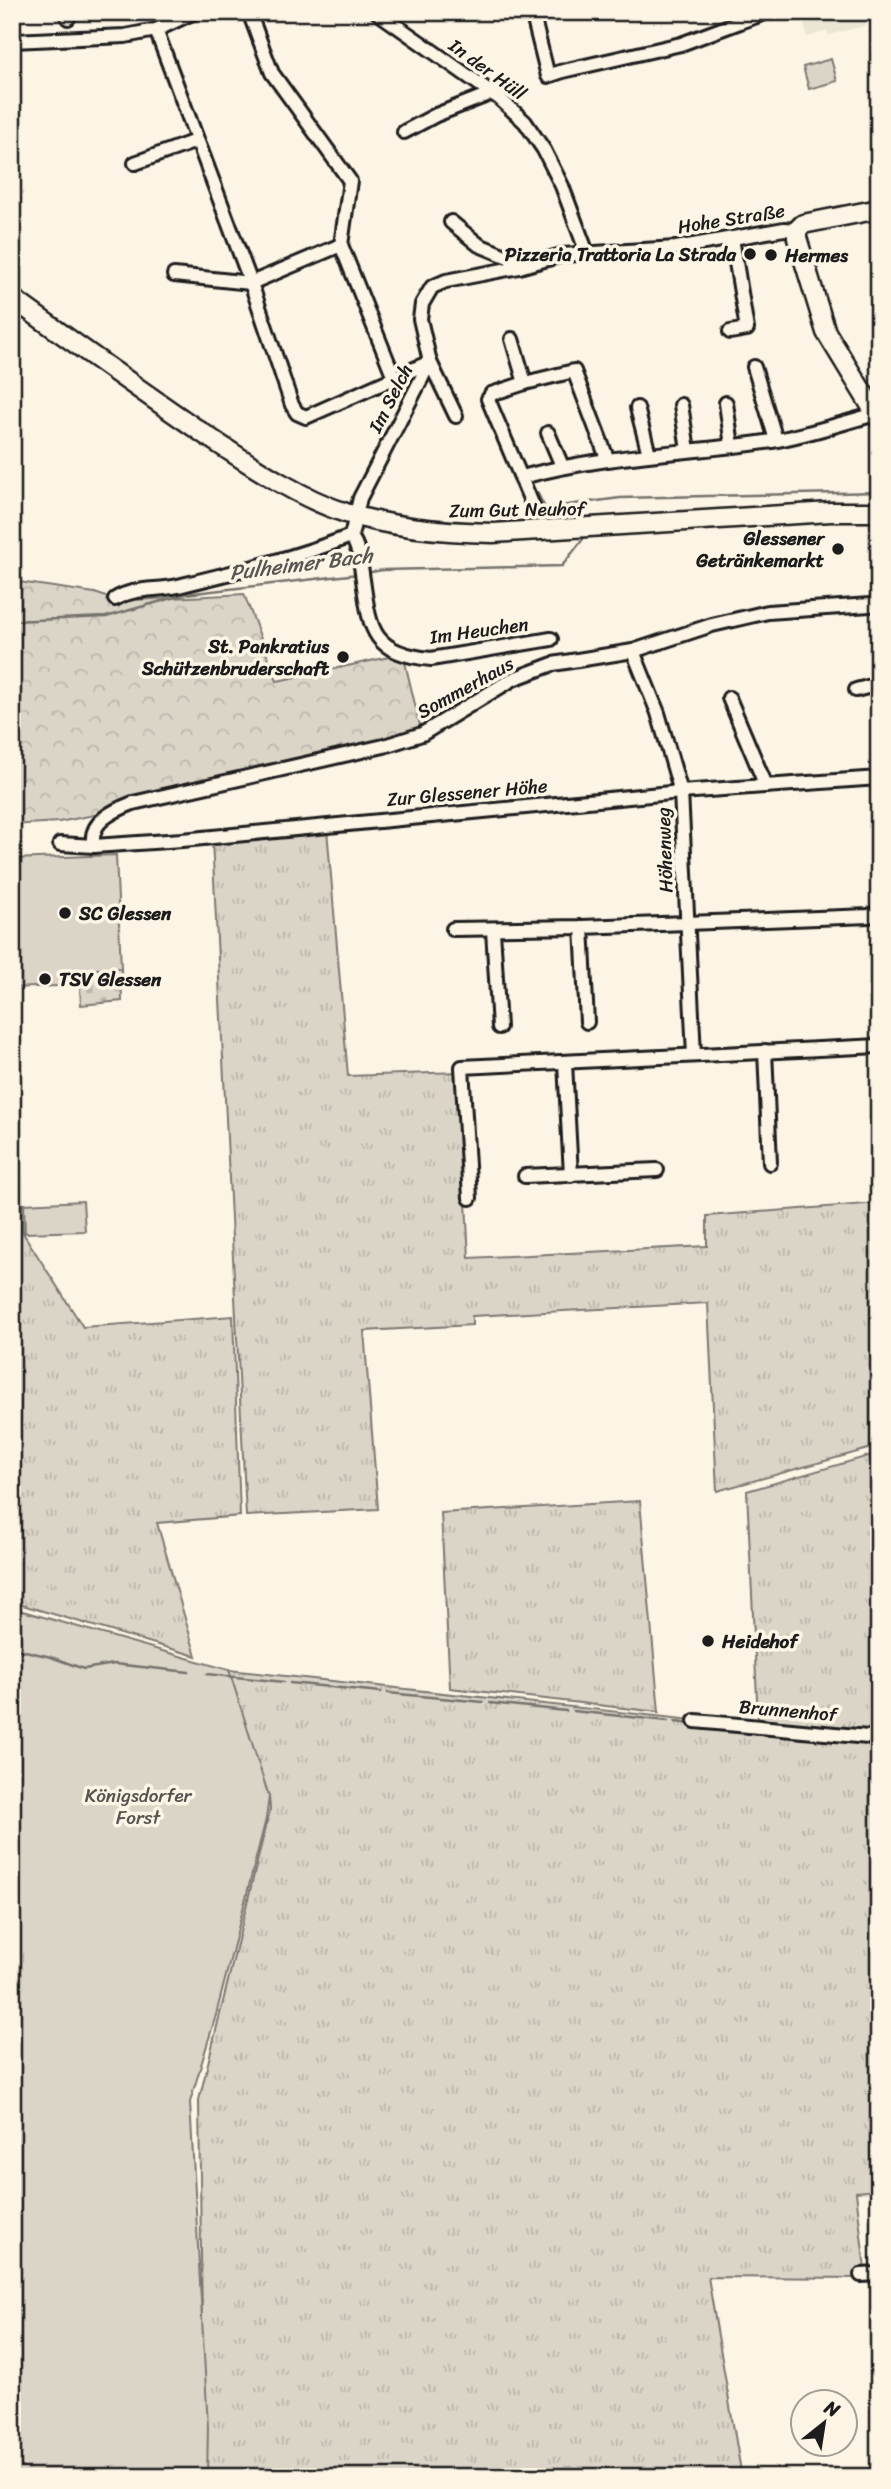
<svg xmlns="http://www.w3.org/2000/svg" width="891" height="2489" viewBox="0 0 891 2489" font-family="Sriracha,sans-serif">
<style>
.built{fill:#ebe5d6}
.grass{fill:url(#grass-tufts);stroke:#7c7872;stroke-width:2}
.forest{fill:url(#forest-crowns);stroke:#7c7872;stroke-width:2}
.cemetery{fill:url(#cemetery-stones);stroke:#7c7872;stroke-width:2}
.park{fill:#dbd5c8;stroke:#7c7872;stroke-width:2}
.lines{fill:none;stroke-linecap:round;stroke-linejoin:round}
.stream{stroke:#75726c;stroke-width:2.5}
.minor-casing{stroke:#1c1c1c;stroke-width:18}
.secondary-casing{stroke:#1c1c1c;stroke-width:23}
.minor{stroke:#fcf5e5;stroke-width:12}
.secondary{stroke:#fcf5e5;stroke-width:18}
.poi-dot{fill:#1c1c1c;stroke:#fcf5e5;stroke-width:2.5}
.labels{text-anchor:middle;stroke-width:7;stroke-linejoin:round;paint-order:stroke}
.street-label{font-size:19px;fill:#1c1c1c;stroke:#fcf5e5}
.poi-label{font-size:19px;font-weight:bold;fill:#1c1c1c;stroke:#fcf5e5;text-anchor:start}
.park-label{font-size:19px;fill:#555450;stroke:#fcf5e5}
.water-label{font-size:21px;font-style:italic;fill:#575551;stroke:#fcf5e5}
</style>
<defs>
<pattern id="grass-tufts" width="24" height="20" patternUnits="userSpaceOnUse" patternTransform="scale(1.75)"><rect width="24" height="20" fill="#dbd5c8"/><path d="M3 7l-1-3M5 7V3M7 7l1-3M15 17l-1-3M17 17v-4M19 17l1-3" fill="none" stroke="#bbb6ab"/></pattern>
<pattern id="forest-crowns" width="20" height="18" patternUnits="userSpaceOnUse" patternTransform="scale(1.75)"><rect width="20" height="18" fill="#dbd5c8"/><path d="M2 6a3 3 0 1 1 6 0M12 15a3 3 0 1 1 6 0" fill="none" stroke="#bbb6ab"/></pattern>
<pattern id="cemetery-stones" width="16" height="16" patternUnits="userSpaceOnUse" patternTransform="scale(1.75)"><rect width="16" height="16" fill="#dbd5c8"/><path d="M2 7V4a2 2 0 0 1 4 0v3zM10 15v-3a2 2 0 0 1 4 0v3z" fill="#bbb6ab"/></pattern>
</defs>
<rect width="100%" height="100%" fill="#fcf5e5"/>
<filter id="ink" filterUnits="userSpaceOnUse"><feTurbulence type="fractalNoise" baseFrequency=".0143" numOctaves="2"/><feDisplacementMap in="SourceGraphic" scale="14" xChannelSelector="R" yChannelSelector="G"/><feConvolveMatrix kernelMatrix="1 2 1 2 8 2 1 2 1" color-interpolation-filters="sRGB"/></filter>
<g filter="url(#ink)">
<path class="built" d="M807 12H865L868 25 829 35 827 31 807 37 803 21Z"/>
<g class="grass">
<path d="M327 829 348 1076 459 1072 469 1258 707 1246V1216L879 1203V1446L717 1491 708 1303 472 1316V1325L364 1331 378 1509 246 1516 212 840Z"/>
<path d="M12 993 19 1105 23 1233 83 1327 233 1316 240 1516 157 1523 196 1656 12 1602Z"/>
<path d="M879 1453V1732L758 1719 747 1491Z"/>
<path d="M640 1501 659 1712 450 1688 441 1513Z"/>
<path d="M229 1670 879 1740V2190L856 2192 866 2278 708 2277 742 2477H204L199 2100 270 1809 269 1797 234 1690Z"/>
</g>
<path class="forest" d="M12 581 95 593 117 601 244 594 277 681 403 654 422 734 133 803 105 817 99 814 59 822 12 825Z"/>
<path class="cemetery" d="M121 968 122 1001 81 1005 79 971Z"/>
<g class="park">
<path d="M831 59 837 81 809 89 803 67Z"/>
<path d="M116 855 121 968 78 970 79 985 12 988V859Z"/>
<path d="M83 1201 85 1231 25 1233 24 1204Z"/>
<path d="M12 1608 229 1670 269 1797 266 1819 216 2015 190 2102 208 2427 207 2477H12Z"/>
</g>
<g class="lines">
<g class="stream">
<path d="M537 492 545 508 620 498 879 492"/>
<path d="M365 573 383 570 562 566 583 539"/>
<path d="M12 621 106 617 186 594 358 574"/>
<path d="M12 1648 51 1657 84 1669 114 1664 189 1672"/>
<path d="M207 1674 284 1682"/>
<path d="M290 1683 381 1692"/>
<path d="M388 1693 483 1702"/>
<path d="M490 1703 566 1711"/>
<path d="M573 1711 668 1721"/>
<path d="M675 1722 693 1724"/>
</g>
<g class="minor-casing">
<g id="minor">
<path d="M249 12 272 73 350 181 341 245 394 377"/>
<path d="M377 12 499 98 525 122 544 150 562 186 587 253"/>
<path d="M532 12 548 76 563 71 681 44 767 12"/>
<path d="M68 18 71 12"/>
<path d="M156 30 251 283 292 405 297 413 306 417 430 362"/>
<path d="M12 41 125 36 156 30 194 12"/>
<path d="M404 132 436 115 492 93"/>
<path d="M135 163 196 141"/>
<path d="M451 222 479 245 513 259 519 267"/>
<path d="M174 275 251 283 341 245"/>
<path d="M730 332 747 329 732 238"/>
<path d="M512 339 525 383 574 371 607 458"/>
<path d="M430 362 360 498 351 536C359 548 360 559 362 573 370 626 368 653 431 659L551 639"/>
<path d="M754 367 776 440"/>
<path d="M491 394 525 383"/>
<path d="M488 399 533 506"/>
<path d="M726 403 732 446"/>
<path d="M681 405 688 450"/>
<path d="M637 408 649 454"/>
<path d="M456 416 430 362 420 319 422 304 432 287 446 281 519 267 562 255 676 248 784 229 797 230"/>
<path d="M548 433 562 466"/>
<path d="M522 477C606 454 687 454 772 441 807 435 842 423 876 414"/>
<path d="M115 599C134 587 156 591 178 586 236 572 295 558 351 536"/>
<path d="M633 651 658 713 681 792 694 1055"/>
<path d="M856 690 879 684"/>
<path d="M729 698 766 786"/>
<path d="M60 844 94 846 182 840 681 792 879 778"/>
<path d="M94 846C87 822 115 810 133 803L384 746 422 734 513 679 553 664 633 651 712 625 768 612 870 605 879 602"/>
<path d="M582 927 587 1022"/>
<path d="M453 929 582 927 869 916 879 911"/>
<path d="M493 930 499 1027"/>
<path d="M765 1051 770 1163"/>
<path d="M565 1063 571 1175"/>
<path d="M525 1176 657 1170"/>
<path d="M470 1198 462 1067 879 1046"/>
<path d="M695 1721 879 1738"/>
<path d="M861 2275 879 2274"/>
</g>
</g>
<g class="secondary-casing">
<g id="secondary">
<path d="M879 209 803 224 797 230V238L826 332 879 419"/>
<path d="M12 298C77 345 141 391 207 436 251 465 295 496 346 513 393 528 444 532 493 533L831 512H879"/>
</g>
</g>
<use href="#minor" class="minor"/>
<use href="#secondary" class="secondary"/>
</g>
</g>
<g class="poi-dot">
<circle cx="750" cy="254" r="7"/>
<circle cx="771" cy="255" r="7"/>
<circle cx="838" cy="549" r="7"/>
<circle cx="343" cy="657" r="7"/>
<circle cx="65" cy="913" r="7"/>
<circle cx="45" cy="979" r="7"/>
<circle cx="708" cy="1641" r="7"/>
</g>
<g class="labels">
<g class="street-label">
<text transform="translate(488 69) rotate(36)" y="7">In der Hüll</text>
<text transform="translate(731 218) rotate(-9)" y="7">Hohe Straße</text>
<text transform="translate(390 398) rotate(-63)" y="7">Im Selch</text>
<text transform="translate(517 509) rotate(-1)" y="7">Zum Gut Neuhof</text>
<text transform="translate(479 630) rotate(-8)" y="7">Im Heuchen</text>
<text transform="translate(465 687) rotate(-29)" y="7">Sommerhaus</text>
<text transform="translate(467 792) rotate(-5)" y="7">Zur Glessener Höhe</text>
<text transform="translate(664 850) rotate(-92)" y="7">Höhenweg</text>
<text transform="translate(788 1710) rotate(5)" y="7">Brunnenhof</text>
</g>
<g class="poi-label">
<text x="736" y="261" text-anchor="end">Pizzeria Trattoria La Strada</text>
<text x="785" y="262">Hermes</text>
<text x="824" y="545" text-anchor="end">Glessener<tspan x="824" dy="22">Getränkemarkt</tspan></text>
<text x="329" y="653" text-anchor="end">St. Pankratius<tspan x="329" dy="22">Schützenbruderschaft</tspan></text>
<text x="79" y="920">SC Glessen</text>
<text x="59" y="986">TSV Glessen</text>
<text x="722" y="1648">Heidehof</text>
</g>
<g class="park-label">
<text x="138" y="1802">Königsdorfer<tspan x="138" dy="22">Forst</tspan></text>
</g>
<g class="water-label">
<text transform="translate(301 564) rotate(-7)" y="7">Pulheimer Bach</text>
</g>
</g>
<rect width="891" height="2489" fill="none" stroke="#fcf5e5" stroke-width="42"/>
<rect x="21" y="21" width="849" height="2447" fill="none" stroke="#1c1c1c" stroke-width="2.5" filter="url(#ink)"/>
<g transform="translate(824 2423) rotate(30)"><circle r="33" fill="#fcf5e5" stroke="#a29e95" stroke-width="2"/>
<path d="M0-5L12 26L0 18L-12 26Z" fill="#1c1c1c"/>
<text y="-10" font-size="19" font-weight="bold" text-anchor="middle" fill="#1c1c1c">N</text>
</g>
</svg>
